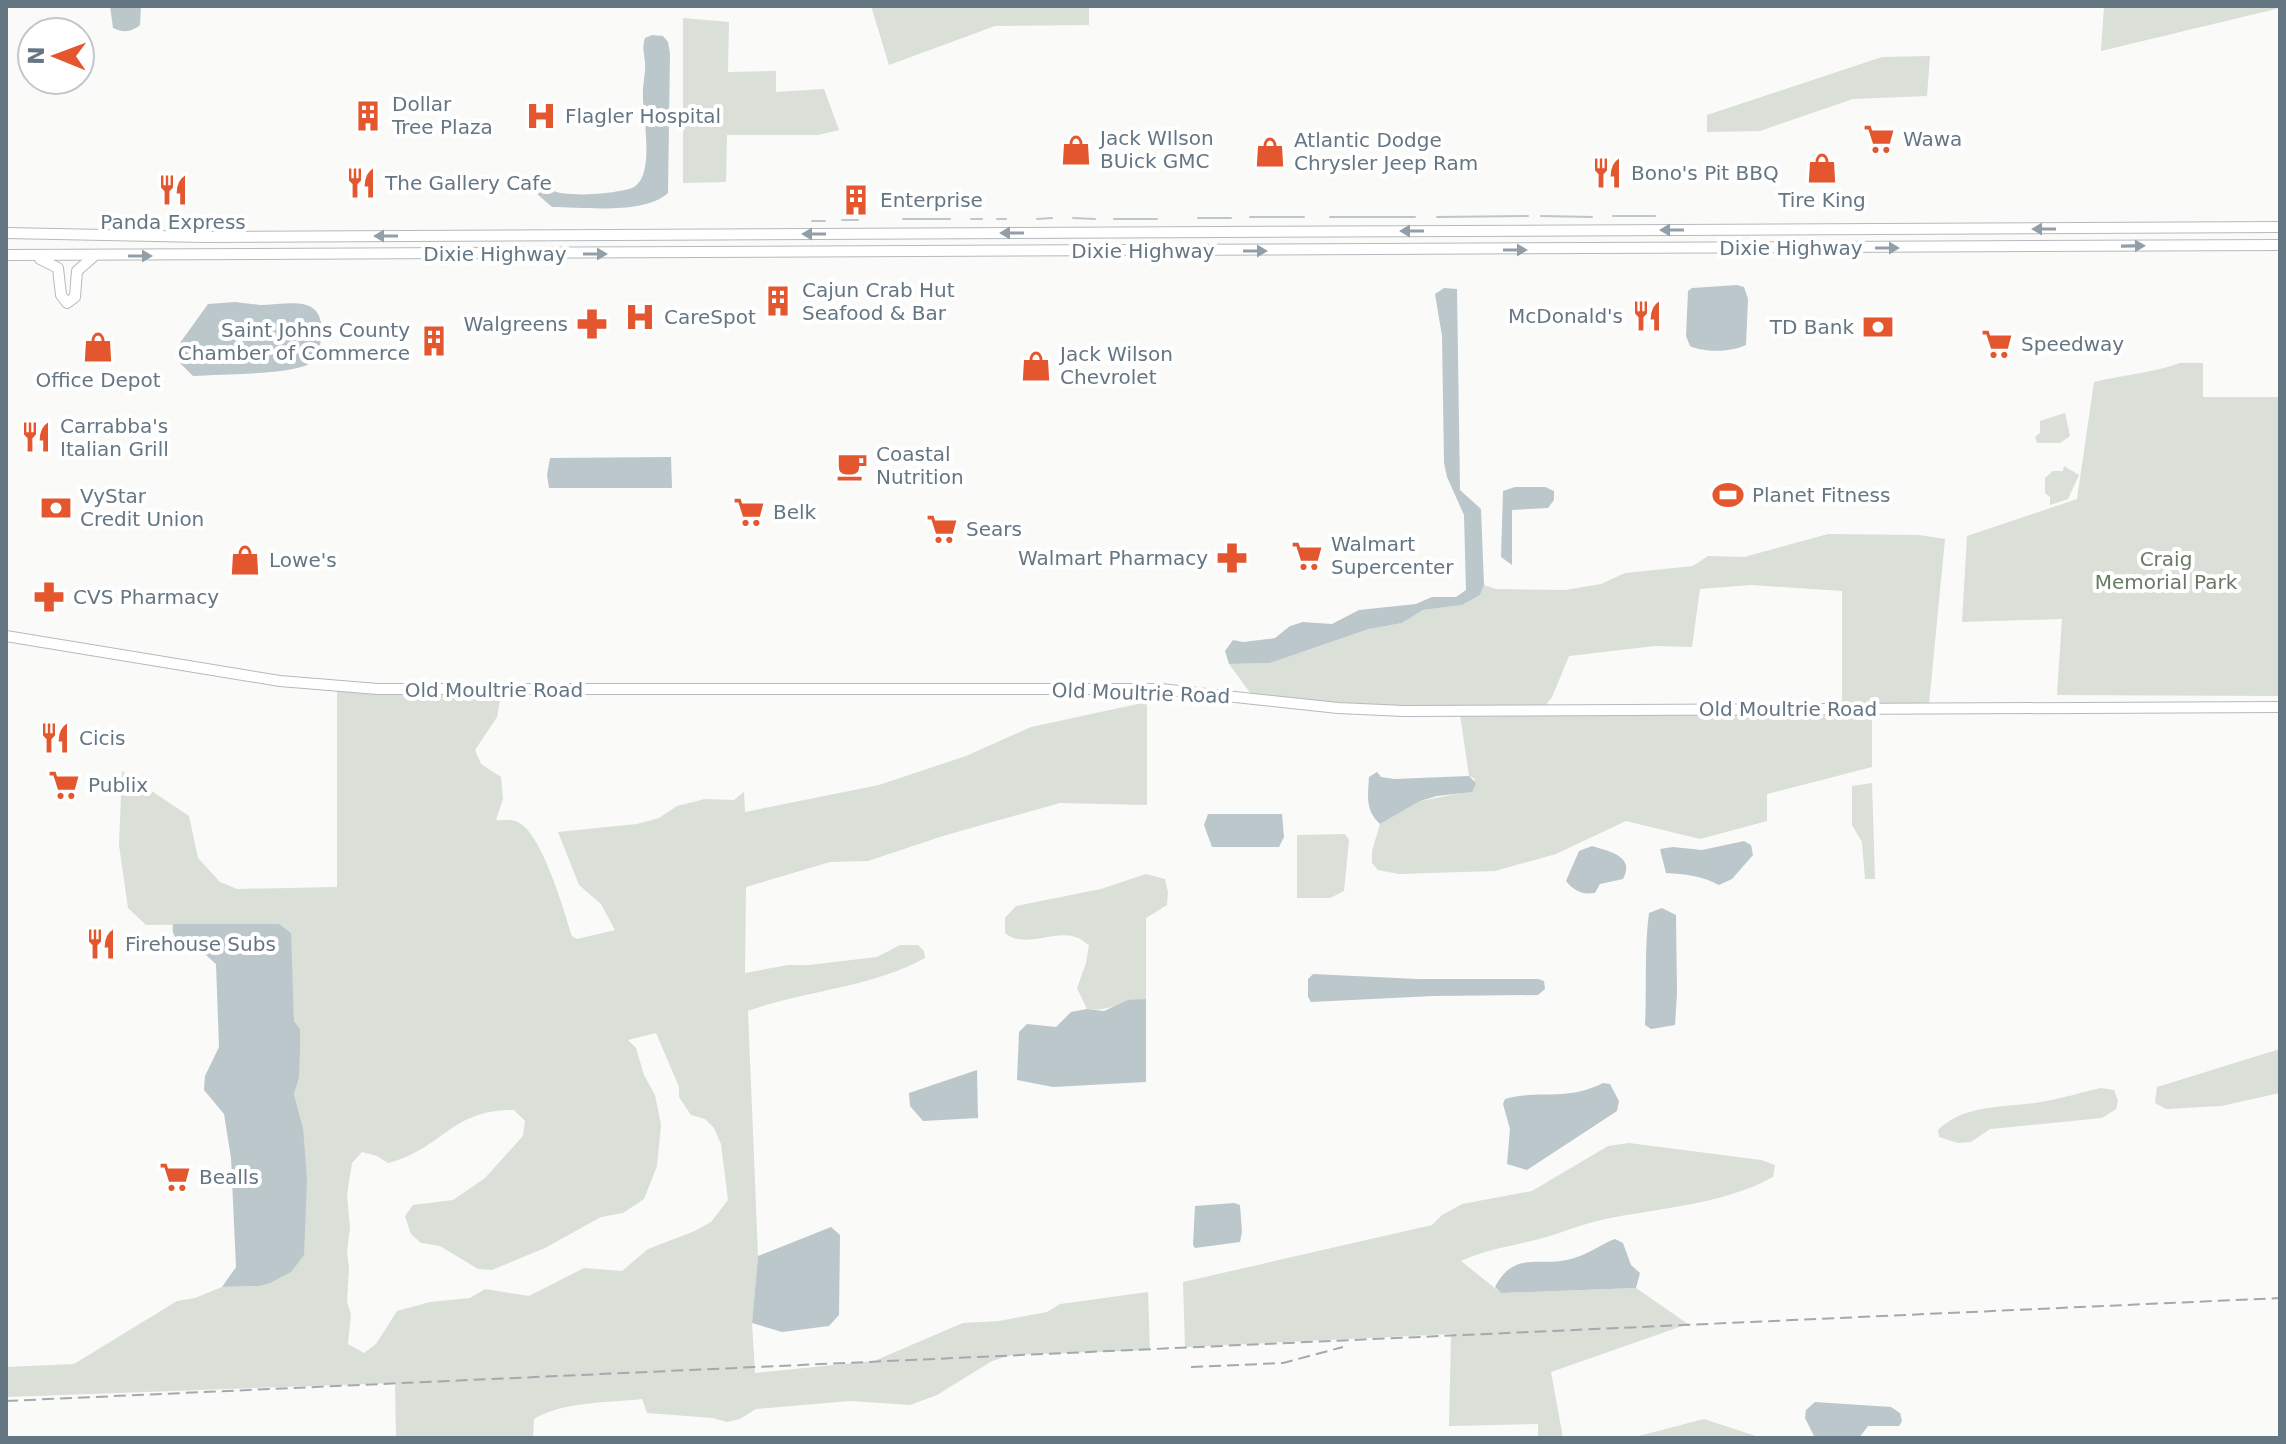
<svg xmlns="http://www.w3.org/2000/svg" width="2286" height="1444" viewBox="0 0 2286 1444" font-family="'DejaVu Sans',sans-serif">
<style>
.green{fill:#dadfd7;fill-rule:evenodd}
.water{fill:#bbc7cb}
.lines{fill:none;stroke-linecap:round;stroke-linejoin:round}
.stream{stroke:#bbc7cb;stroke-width:2}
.major-casing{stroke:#b5babe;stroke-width:12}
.major{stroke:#fff;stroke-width:10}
.rail{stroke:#a2aab0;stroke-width:2;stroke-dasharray:12 6;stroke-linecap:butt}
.oneway{fill:#939fa8}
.labels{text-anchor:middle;stroke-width:8;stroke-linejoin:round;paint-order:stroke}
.poi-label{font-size:20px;fill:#657683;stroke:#fff;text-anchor:start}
.street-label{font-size:20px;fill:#657683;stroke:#fff}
.park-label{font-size:20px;fill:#687a64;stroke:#fff}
</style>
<rect width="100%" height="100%" fill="#fafaf8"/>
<g class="green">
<path d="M871 6H1089V25L995 26 889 65Z"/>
<path d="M2104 6H2280V8L2101 51Z"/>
<path d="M683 18 729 22 728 72 776 71V92L824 89 839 130 818 135H727L726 182 683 183Z"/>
<path d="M1930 56 1927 96 1853 99 1760 131 1707 132V115L1882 57Z"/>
<path d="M2180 363H2203V397H2280V696L2057 695 2062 619 1962 622 1967 536 2077 499 2094 382C2123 375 2152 373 2180 363Z"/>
<path d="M2065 413 2070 436 2060 443H2037L2035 437 2040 433V421Z"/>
<path d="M2064 466 2079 475 2068 499 2050 505V497L2045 493V478L2053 471H2063Z"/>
<path d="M1828 534 1919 535 1945 539 1929 704H1842V591L1751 585 1700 589 1692 647 1655 646 1569 656 1552 697 1545 706 1404 707 1339 704 1251 694 1229 664 1270 663 1369 629 1402 623 1423 610 1462 605 1480 595 1484 585 1496 589 1565 590 1601 584 1625 573 1693 566 1708 556 1744 557Z"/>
<path d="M337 691 501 694 497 717 475 750 481 764 501 777 503 799 496 820C502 821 510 819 515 821 541 828 564 911 572 936L577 939 615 930 601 904 579 885 558 832 637 824 659 818 677 806 705 799 734 800 744 792 745 812 879 785 966 756 1031 727 1147 702V805L1060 803 943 836 868 861 830 862 746 887 745 973 788 965H809L877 957 900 945H918L924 951 925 958C871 988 806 990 748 1011L758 1256 752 1323 755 1373 874 1361 963 1323 999 1321 1047 1312 1060 1304 1148 1292 1150 1350 1012 1355 992 1361 937 1395 910 1405 850 1401 756 1409 740 1419 727 1422 713 1418 647 1413 642 1399C608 1403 564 1401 534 1419L533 1438H396L395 1383 6 1397V1367L74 1364 177 1301 195 1298 222 1287 259 1286 303 1128 294 1094 299 1078 300 1029 294 1021 292 973 279 924 146 925 128 908 119 845 122 771 189 816 198 858 220 882 237 889 337 887ZM656 1033 679 1087V1097L691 1115 705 1119 714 1128 721 1144 728 1200 711 1222 695 1231 648 1249 622 1271 584 1268 529 1296 485 1289 470 1298 430 1302 397 1311 376 1344 364 1353 348 1344 351 1314 347 1302 349 1268 347 1252 350 1227 347 1195 352 1163 362 1152 377 1156 388 1163C443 1149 451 1109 514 1110L525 1121 523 1136 485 1178 453 1200 413 1205 405 1216 411 1234 421 1243 440 1246 478 1269 492 1270 545 1248 601 1217 623 1213 644 1199 657 1166 661 1125 655 1095 644 1075 636 1048 628 1040Z"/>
<path d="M1872 713V767L1767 794V821L1700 839 1626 821 1556 854 1495 871 1399 874 1378 870 1372 863V851L1380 824 1420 801 1472 791 1475 779 1469 776 1460 714Z"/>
<path d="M1872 783 1875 879H1865L1862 842 1852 825V786Z"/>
<path d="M1345 834 1349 840 1344 891 1330 898H1297V835Z"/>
<path d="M1146 874 1165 879 1168 892 1167 905 1146 918V999C1124 1001 1109 1012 1087 1009L1077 988 1086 963 1089 945C1085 943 1082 939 1078 938 1056 928 1025 950 1005 933V918L1016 906 1101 889Z"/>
<path d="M2280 1049V1093L2221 1106 2166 1109 2155 1103 2157 1087Z"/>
<path d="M2101 1088 2114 1090 2118 1101 2116 1109 2102 1118 1990 1129 1971 1142 1958 1143 1939 1137 1938 1130C1967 1102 2009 1109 2046 1101 2064 1098 2083 1092 2101 1088Z"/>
<path d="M1629 1143 1761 1160 1775 1165 1773 1177C1723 1205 1657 1208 1601 1220 1578 1225 1555 1236 1531 1241 1507 1247 1484 1250 1461 1261L1501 1293 1636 1288 1688 1324 1551 1372 1563 1438H1538V1424L1449 1426 1451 1334 1185 1347 1183 1282 1432 1225 1442 1215 1462 1204 1532 1191 1608 1146Z"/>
<path d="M1704 1419 1762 1438H1631Z"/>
</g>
<g class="water">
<path d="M110 6H141L140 25C132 32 123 33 113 28Z"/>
<path d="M652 35 663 36 668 42 670 53 668 193C644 215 584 207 552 207L536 193 538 188C547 187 553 192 561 193 582 196 608 194 629 189 657 183 643 119 643 98 642 86 646 74 645 62 644 52 642 47 645 38Z"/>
<path d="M1737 285 1744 287 1748 299 1746 345C1731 352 1705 353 1690 346L1686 336 1688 291 1692 288Z"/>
<path d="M1444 288 1457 289 1460 490 1481 509 1484 585 1480 595 1462 605 1423 610 1402 623 1369 629 1270 663 1229 664 1225 651 1233 640 1243 642 1275 638 1290 626 1303 622 1332 624 1359 610 1416 604 1432 597H1456L1466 590 1464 515 1447 477 1444 463 1442 336 1435 294Z"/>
<path d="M235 302C243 303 251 304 260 305 288 305 326 292 321 337 320 347 319 359 309 364 288 375 220 374 193 376L180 363V343L208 304Z"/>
<path d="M671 457 672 488H549L547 475 550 458Z"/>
<path d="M1515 487H1545L1554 491V500L1548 508 1512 510V565L1501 557 1503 491Z"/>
<path d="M1377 772 1381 777 1394 779 1469 776 1476 783 1472 792 1437 796 1420 801 1380 824C1365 810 1368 796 1369 777Z"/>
<path d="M1208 814H1282L1284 837 1279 847H1212L1204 825Z"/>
<path d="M1744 841 1751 845 1753 855 1732 879 1719 885C1703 876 1684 874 1666 873L1660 849 1673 847 1702 850Z"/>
<path d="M1592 846C1608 851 1636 856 1623 879L1600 884 1595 893C1582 895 1574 891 1566 881L1579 851Z"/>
<path d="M1662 908 1676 915 1677 993 1675 1025 1651 1029 1645 1025C1647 988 1644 950 1649 913Z"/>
<path d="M173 924H279L291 933 294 1021 300 1029V1053L299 1078 294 1094 303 1128 307 1179 304 1255 291 1272 270 1283 259 1286 222 1287 236 1267 231 1158 224 1114 204 1090 205 1076 219 1047 216 964C210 959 206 954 199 951 186 944 170 942 173 924Z"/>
<path d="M1313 974 1417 979H1538L1544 981 1545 989 1538 995 1433 996 1311 1002 1308 997V979Z"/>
<path d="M1146 999V1082L1053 1087 1017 1080 1019 1032 1027 1024 1056 1027 1071 1012 1087 1009 1104 1011 1128 1000Z"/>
<path d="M977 1070 978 1118 923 1121 910 1106 909 1093Z"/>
<path d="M1603 1083 1610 1084 1619 1101 1617 1111 1527 1170 1507 1164 1510 1129 1503 1104 1505 1099C1541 1089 1565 1102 1603 1083Z"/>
<path d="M1234 1203 1240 1205 1242 1232 1240 1242 1195 1248 1193 1245 1195 1206Z"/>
<path d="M831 1227 840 1235 839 1315 829 1326 782 1332 752 1323 758 1256Z"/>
<path d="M1615 1239 1623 1243 1631 1265 1640 1273 1636 1288 1501 1293 1495 1287C1515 1248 1541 1269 1574 1258 1589 1254 1601 1244 1615 1239Z"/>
<path d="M1815 1402 1891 1407 1900 1413 1902 1421 1899 1426H1868L1859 1438H1815L1805 1418 1806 1410Z"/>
</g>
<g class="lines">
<g class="stream">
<path d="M1541 216 1592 217"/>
<path d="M1613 216H1655"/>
<path d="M1250 217H1304"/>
<path d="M1330 217H1415"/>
<path d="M1437 217 1528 216"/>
<path d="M1073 218 1095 219"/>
<path d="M1198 218H1231"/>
<path d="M903 219H950"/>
<path d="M971 219H982"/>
<path d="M997 219H1006"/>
<path d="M1037 219 1052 218"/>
<path d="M1114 219H1157"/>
<path d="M842 220H858"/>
<path d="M812 221H825"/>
</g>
<g class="major-casing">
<g id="major">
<path d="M6 233 205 237 2280 227"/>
<path d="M6 255 2280 245"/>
<path d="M40 259 58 268 61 295 67 303 75 297 77 271 93 257"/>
<path d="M6 636 280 681 378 689H1161L1338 708 1404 711 2280 707"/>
</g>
</g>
<use href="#major" class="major"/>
<g class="rail">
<path d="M1191 1367 1283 1363 1343 1347"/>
<path d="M6 1401 2280 1298"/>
</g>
</g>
<defs><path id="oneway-solid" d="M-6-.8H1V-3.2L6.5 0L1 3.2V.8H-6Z" transform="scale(2)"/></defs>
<g class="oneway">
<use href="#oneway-solid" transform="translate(2044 229) rotate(180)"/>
<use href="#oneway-solid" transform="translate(1672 230) rotate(180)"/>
<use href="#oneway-solid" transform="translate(1412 231) rotate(180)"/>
<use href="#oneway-solid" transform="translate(1012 233) rotate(180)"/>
<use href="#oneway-solid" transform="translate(814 234) rotate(180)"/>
<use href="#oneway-solid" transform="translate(386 236) rotate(180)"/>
<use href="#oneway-solid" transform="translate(2133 246) rotate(-1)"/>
<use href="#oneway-solid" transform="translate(1887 248)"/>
<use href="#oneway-solid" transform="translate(1515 250)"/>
<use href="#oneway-solid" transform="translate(1255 251)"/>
<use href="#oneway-solid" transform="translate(595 254)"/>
<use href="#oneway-solid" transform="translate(140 256)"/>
</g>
<defs>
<g id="building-bare" transform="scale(2.4)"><path d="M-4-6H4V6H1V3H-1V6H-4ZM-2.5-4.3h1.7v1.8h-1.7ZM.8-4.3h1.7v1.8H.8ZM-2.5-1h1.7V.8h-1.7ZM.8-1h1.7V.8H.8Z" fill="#e4572e" stroke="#fff" stroke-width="2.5" paint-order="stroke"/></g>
<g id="hospital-bare" transform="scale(2.4)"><path d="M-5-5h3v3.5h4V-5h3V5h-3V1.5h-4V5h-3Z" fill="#e4572e" stroke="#fff" stroke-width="2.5" paint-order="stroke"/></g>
<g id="supermarket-bare" transform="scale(2.4)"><path d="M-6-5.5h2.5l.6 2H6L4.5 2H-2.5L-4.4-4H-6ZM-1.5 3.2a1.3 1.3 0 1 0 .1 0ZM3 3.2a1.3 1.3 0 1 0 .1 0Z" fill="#e4572e" stroke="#fff" stroke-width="2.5" paint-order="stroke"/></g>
<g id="shop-bare" transform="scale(2.4)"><path d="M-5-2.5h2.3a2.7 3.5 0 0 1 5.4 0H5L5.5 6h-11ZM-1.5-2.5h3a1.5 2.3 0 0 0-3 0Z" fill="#e4572e" stroke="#fff" stroke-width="2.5" paint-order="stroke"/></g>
<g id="restaurant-bare" transform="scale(2.4)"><path d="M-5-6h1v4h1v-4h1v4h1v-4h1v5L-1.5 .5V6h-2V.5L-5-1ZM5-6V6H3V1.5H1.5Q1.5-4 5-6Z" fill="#e4572e" stroke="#fff" stroke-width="2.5" paint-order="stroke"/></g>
<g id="pharmacy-bare" transform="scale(2.4)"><path d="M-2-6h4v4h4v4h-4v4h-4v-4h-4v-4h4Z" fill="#e4572e" stroke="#fff" stroke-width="2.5" paint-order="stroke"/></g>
<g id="bank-bare" transform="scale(2.4)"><path d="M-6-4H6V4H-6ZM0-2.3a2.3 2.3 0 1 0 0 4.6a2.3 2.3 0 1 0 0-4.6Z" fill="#e4572e" stroke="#fff" stroke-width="2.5" paint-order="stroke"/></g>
<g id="cafe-bare" transform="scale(2.4)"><path d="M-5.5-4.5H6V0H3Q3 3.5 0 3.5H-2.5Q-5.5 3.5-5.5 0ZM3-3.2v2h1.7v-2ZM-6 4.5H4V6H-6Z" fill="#e4572e" stroke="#fff" stroke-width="2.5" paint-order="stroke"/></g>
<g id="stadium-bare" transform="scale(2.4)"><path d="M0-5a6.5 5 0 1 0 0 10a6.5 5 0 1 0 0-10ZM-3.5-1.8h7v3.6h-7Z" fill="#e4572e" stroke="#fff" stroke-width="2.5" paint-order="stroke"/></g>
</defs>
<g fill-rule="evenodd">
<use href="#building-bare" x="368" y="116"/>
<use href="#hospital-bare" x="541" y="116"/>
<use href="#supermarket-bare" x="1879" y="139"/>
<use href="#shop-bare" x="1076" y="150"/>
<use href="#shop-bare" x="1270" y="152"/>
<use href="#shop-bare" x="1822" y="168"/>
<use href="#restaurant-bare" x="1607" y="173"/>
<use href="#restaurant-bare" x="361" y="183"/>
<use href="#restaurant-bare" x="173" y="190"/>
<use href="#building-bare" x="856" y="200"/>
<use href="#building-bare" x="778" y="301"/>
<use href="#restaurant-bare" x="1647" y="316"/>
<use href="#hospital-bare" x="640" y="317"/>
<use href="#pharmacy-bare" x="592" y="324"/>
<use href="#bank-bare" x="1878" y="327"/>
<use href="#building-bare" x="434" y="341"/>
<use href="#supermarket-bare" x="1997" y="344"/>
<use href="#shop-bare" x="98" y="347"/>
<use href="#shop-bare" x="1036" y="366"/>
<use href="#restaurant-bare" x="36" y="437"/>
<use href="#cafe-bare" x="852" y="466"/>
<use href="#stadium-bare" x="1728" y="495"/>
<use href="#bank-bare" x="56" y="508"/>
<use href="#supermarket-bare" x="749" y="512"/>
<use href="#supermarket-bare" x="942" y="529"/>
<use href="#supermarket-bare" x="1307" y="556"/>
<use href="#pharmacy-bare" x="1232" y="558"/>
<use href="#shop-bare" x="245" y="560"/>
<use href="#pharmacy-bare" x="49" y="597"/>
<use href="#restaurant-bare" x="55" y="738"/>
<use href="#supermarket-bare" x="64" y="785"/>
<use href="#restaurant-bare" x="101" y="944"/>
<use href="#supermarket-bare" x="175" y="1177"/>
</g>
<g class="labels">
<g class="poi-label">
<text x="392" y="111">Dollar<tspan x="392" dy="23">Tree Plaza</tspan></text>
<text x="565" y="123">Flagler Hospital</text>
<text x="1100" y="145">Jack WIlson<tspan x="1100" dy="23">BUick GMC</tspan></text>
<text x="1903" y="146">Wawa</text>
<text x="1294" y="147">Atlantic Dodge<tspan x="1294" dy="23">Chrysler Jeep Ram</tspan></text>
<text x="1631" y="180">Bono's Pit BBQ</text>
<text x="385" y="190">The Gallery Cafe</text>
<text x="880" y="207">Enterprise</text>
<text x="1822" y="207" text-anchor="middle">Tire King</text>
<text x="173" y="229" text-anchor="middle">Panda Express</text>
<text x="802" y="297">Cajun Crab Hut<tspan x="802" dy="23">Seafood &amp; Bar</tspan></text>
<text x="1623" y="323" text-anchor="end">McDonald's</text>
<text x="664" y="324">CareSpot</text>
<text x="568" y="331" text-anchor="end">Walgreens</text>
<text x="1854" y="334" text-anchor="end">TD Bank</text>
<text x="410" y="337" text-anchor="end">Saint Johns County<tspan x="410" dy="23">Chamber of Commerce</tspan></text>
<text x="2021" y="351">Speedway</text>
<text x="1060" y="361">Jack Wilson<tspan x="1060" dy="23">Chevrolet</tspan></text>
<text x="98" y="387" text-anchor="middle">Office Depot</text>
<text x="60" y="433">Carrabba's<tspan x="60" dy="23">Italian Grill</tspan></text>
<text x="876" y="461">Coastal<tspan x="876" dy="23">Nutrition</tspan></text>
<text x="1752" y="502">Planet Fitness</text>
<text x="80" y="503">VyStar<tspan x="80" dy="23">Credit Union</tspan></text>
<text x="773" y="519">Belk</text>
<text x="966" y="536">Sears</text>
<text x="1331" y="551">Walmart<tspan x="1331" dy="23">Supercenter</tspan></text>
<text x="1208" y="565" text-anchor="end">Walmart Pharmacy</text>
<text x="269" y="567">Lowe's</text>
<text x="73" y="604">CVS Pharmacy</text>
<text x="79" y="745">Cicis</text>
<text x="88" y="792">Publix</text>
<text x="125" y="951">Firehouse Subs</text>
<text x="199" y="1184">Bealls</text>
</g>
<g class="street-label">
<text x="1791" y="255">Dixie Highway</text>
<text x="1143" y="258">Dixie Highway</text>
<text x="495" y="261">Dixie Highway</text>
<text x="494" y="697">Old Moultrie Road</text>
<text transform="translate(1141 693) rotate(2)" y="7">Old Moultrie Road</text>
<text x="1788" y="716">Old Moultrie Road</text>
</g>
<g class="park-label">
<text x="2166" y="566">Craig<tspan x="2166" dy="23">Memorial Park</tspan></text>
</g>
</g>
<rect width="2286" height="1444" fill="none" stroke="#657683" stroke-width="16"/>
<g transform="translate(56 56) rotate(271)"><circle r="38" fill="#ffffff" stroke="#c1c8cd" stroke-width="2"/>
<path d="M0-6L14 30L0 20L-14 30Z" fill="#e4572e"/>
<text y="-12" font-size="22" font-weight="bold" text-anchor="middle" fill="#657683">N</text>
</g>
</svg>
